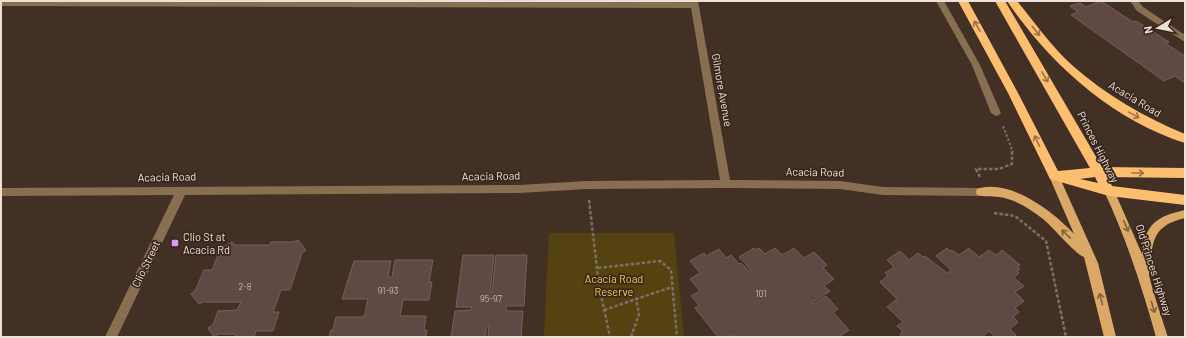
<svg xmlns="http://www.w3.org/2000/svg" width="1186" height="338" viewBox="0 0 1186 338" font-family="Barlow,sans-serif">
<style>
.green{fill:#544311}
.building{fill:#604944;stroke:#785f5a}
.lines{fill:none;stroke-linecap:round;stroke-linejoin:round}
.path-far1{stroke:#7f6e65;stroke-width:2;stroke-dasharray:2.5 2;stroke-linecap:butt}
.path{stroke:#7f6e65;stroke-width:2.5;stroke-dasharray:3.5 2;stroke-linecap:butt}
.minor{fill:#896f51;fill-rule:evenodd}
.major{fill:#dca868;fill-rule:evenodd}
.highway{fill:#fdbe6f;fill-rule:evenodd}
.oneway{stroke:#9a7246}
.oneway2{stroke:#82603e}
.poi-dot{fill:#db99f6;stroke:#38261c;stroke-width:1.5}
.labels{text-anchor:middle;stroke-width:3.5;stroke-linejoin:round;paint-order:stroke}
.number-label{font-size:9px;fill:#c9bab4}
.street-label{font-size:11px;fill:#ece0d9;stroke:#38261c}
.poi-label{font-size:11px;fill:#ece0d9;stroke:#38261c;text-anchor:start}
.park-label{font-size:11px;fill:#f4ca48;stroke:#38261c}
</style>
<rect width="100%" height="100%" fill="#433025"/>
<path class="green" d="M549 233H674L684 337H544Z"/>
<g class="building">
<path d="M1101 1 1133 22 1136 21 1169 42 1165 43 1185 56V83L1175 76 1164 81 1071 15 1078 12 1070 6 1080 3 1086 7Z"/>
<path d="M298 240 306 250 302 253 290 290H281L273 312H279L273 331H256L254 337H236L234 334H218L214 337 208 328 213 325 218 311 237 310 241 302H203L199 304 191 294 195 291 204 270H212L218 255 216 252 232 242 235 245H270L271 242H293Z"/>
<path d="M754 248 756 250 759 248 765 254 775 248 782 255 794 248 804 258 814 252 827 265 823 268 834 279 824 286 830 291 812 303 814 304 826 296 838 309 833 312 849 330 839 337H733L731 335 728 337H718L695 308 699 305 691 296 700 291 690 279 700 273 690 261 704 253 706 256 719 249 726 258 731 255 739 264 741 263 749 271 751 270 739 257Z"/>
<path d="M947 248 950 251 952 250 959 255 969 248 979 257 989 250 996 255 1002 250 1020 265 1017 266 1020 269 1017 271 1019 273 1014 278 1024 286 1015 292 1024 301 1015 308 1019 312 1013 317 1018 322 1010 329 1016 335 1014 337H995L989 331 982 337H902L900 334 903 332 897 326 903 322 887 307 897 299 880 282 888 276 885 273 894 267 887 260 900 251 909 260 918 253 923 257 925 256 947 273 951 270 936 256Z"/>
<path d="M463 255H494L490 292H492L496 255H527L524 306H506V311H523L521 337H488L489 325H487L485 337H451L455 311 471 310 472 307H456Z"/>
<path d="M395 260H433L429 282H432L429 300H403L400 316H426L424 330H427L426 337H329L331 330H333L336 317H364L368 299H342L354 261H391L388 277H392Z"/>
</g>
<g class="lines">
<path class="path-far1" d="M1003 126 1013 152"/>
<g class="path">
<path d="M980 177 976 169H999L1012 164V151"/>
<path d="M589 200 599 286 610 337"/>
<path d="M994 213 1015 216 1046 241 1066 337"/>
<path d="M598 268 660 261 671 270 677 337"/>
<path d="M604 310 672 287"/>
<path d="M631 337 639 314 636 299"/>
</g>
<g class="minor">
<path d="M1 1 690 2V1H698L730 180 840 181 883 187 981 188 985 189 986 192 985 195 981 196 883 195 840 189 726 188 587 189 519 193 185 195 117 337H105L174 195 1 196V188L519 185 587 181 720 180 691 8 1 6Z"/>
<path d="M936 1H944L980 65 1001 113 999 115 996 116 991 113 972 65Z"/>
<path d="M1130 1H1138L1143 7 1185 35V42L1137 11Z"/>
</g>
<g class="major">
<path d="M1054 172 1058 173 1059 176 1098 263 1116 337H1104L1084 257C1076 255 1052 226 1043 219 1030 209 1015 199 999 197 992 196 984 197 977 195L976 192 977 189C1010 178 1054 212 1074 234L1049 176 1050 173Z"/>
<path d="M1109 187 1113 188 1142 254C1145 224 1157 216 1185 210V218C1150 226 1153 244 1149 274 1149 280 1165 328 1168 337H1156C1142 287 1126 238 1104 191L1105 188Z"/>
</g>
<g class="highway">
<path d="M958 1H968L1018 93 1058 171 1090 168 995 1H1005L1102 167 1185 168V178L1107 177 1112 186 1185 195V205L1109 196 1050 179 1008 93ZM1095 177 1098 183 1080 179Z"/>
<path d="M1007 1H1017C1035 23 1052 47 1073 66 1106 95 1144 117 1185 134V143C1112 120 1049 63 1007 1Z"/>
</g>
</g>
<defs><path id="oneway-shaft" d="M-6 0H5M1.5-3L5.5 0L1.5 3" fill="none" stroke-width="1.6" stroke-linecap="round" stroke-linejoin="round"/></defs>
<g class="oneway">
<use href="#oneway-shaft" transform="translate(977 26) rotate(-120)"/>
<use href="#oneway-shaft" transform="translate(1036 31) rotate(51)"/>
<use href="#oneway-shaft" transform="translate(1045 77) rotate(60)"/>
<use href="#oneway-shaft" transform="translate(1134 115) rotate(29)"/>
<use href="#oneway-shaft" transform="translate(1037 141) rotate(-116)"/>
<use href="#oneway-shaft" transform="translate(1138 173)"/>
</g>
<g class="oneway2">
<use href="#oneway-shaft" transform="translate(1126 226) rotate(66)"/>
<use href="#oneway-shaft" transform="translate(1066 234) rotate(-136)"/>
<use href="#oneway-shaft" transform="translate(1101 299) rotate(-104)"/>
<use href="#oneway-shaft" transform="translate(1153 307) rotate(74)"/>
</g>
<rect class="poi-dot" x="171" y="239" width="8" height="8" rx="2"/>
<g class="labels">
<g class="number-label">
<text x="245" y="290">2-8</text>
<text x="388" y="294">91-93</text>
<text x="761" y="297">101</text>
<text x="491" y="302">95-97</text>
</g>
<g class="street-label">
<text transform="translate(722 90) rotate(80)" y="4">Gilmore Avenue</text>
<text transform="translate(1135 99) rotate(31)" y="4">Acacia Road</text>
<text transform="translate(1098 147) rotate(63)" y="4">Princes Highway</text>
<text transform="translate(815 172) rotate(1)" y="4">Acacia Road</text>
<text transform="translate(491 176) rotate(-1)" y="4">Acacia Road</text>
<text transform="translate(167 177) rotate(-1)" y="4">Acacia Road</text>
<text transform="translate(146 264) rotate(-64)" y="4">Clio Street</text>
<text transform="translate(1154 270) rotate(72)" y="4">Old Princes Highway</text>
</g>
<g class="poi-label">
<text x="183" y="241">Clio St at<tspan x="183" dy="13">Acacia Rd</tspan></text>
</g>
<g class="park-label">
<text x="614" y="283">Acacia Road<tspan x="614" dy="13">Reserve</tspan></text>
</g>
</g>
<rect width="1186" height="338" fill="none" stroke="#ece0d9" stroke-width="4"/>
<g transform="translate(1158 28) rotate(260)" stroke="#38261c" stroke-width="3" paint-order="stroke">
<path d="M0-3L7 15L0 10L-7 15Z" fill="#ece0d9"/>
<text y="-6" font-size="11" font-weight="bold" text-anchor="middle" fill="#ece0d9">N</text>
</g>
</svg>
